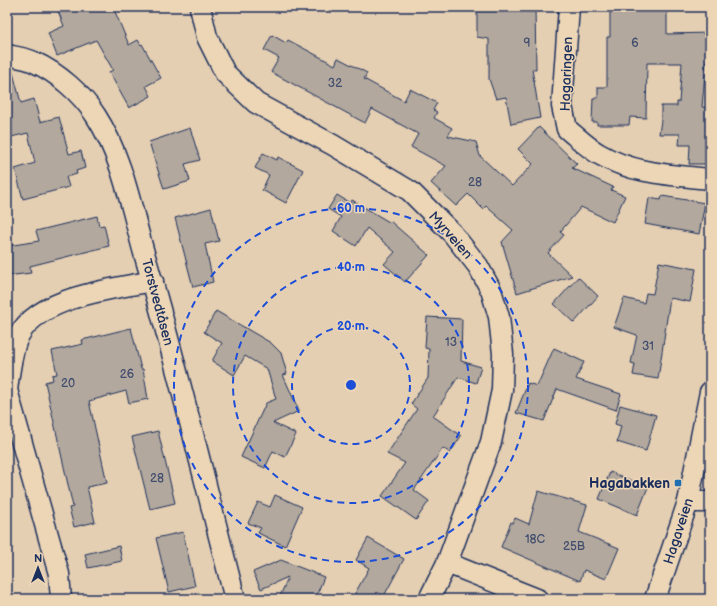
<svg xmlns="http://www.w3.org/2000/svg" width="717" height="606" viewBox="0 0 717 606" font-family="'Balsamiq Sans',sans-serif">
<style>
.building{fill:#b2a89d;stroke:#1b2f5e}
.lines{fill:none;stroke-linecap:round;stroke-linejoin:round}
.minor-casing{stroke:#1b2f5e;stroke-width:23}
.minor{stroke:#edd6b6;stroke-width:20}
.ring{fill:none;stroke:#1d4ed8;stroke-width:2;stroke-dasharray:7 5}
.poi-dot{fill:#1f6fb2;stroke:#edd6b6;stroke-width:1.5}
.labels{text-anchor:middle;stroke-width:3;stroke-linejoin:round;paint-order:stroke}
.number-label{font-size:12px;fill:#414d6e}
.street-label{font-size:14px;fill:#1b2f5e;stroke:#edd6b6}
.poi-label{font-size:14px;font-weight:bold;fill:#1b2f5e;stroke:#edd6b6;text-anchor:end}
.centre{fill:#1d4ed8;stroke:#edd6b6;stroke-width:2}
.ring-label{font-size:12px;text-anchor:middle;font-weight:bold;fill:#1d4ed8;stroke:#edd6b6;stroke-width:3;stroke-linejoin:round;paint-order:stroke}
</style>
<rect width="100%" height="100%" fill="#e5cfb2"/>
<filter id="ink" filterUnits="userSpaceOnUse"><feTurbulence type="fractalNoise" baseFrequency=".025" numOctaves="2"/><feDisplacementMap in="SourceGraphic" scale="8" xChannelSelector="R" yChannelSelector="G"/><feConvolveMatrix kernelMatrix="1 2 1 2 8 2 1 2 1" color-interpolation-filters="sRGB"/></filter>
<g filter="url(#ink)">
<g class="building">
<path d="M69 7H113L129 45 138 40 141 45 142 44 161 78 146 86 151 96 129 108 109 72 113 70 96 40 57 56 48 33 64 26 58 11Z"/>
<path d="M506 7H535L536 69H532L540 118 511 124 506 97 496 99 489 79V39L477 37V11H506Z"/>
<path d="M610 7H667V34L710 33V62H706L702 107 710 108V164H689L690 145H679L680 134H659L661 120V106H677V102H679L682 63H647L646 118 630 117 629 125H597V122H592L593 98H598V87H607V37H610Z"/>
<path d="M272 35 286 43 288 40 335 65 338 58 367 73 364 79 404 101 410 89 437 103 433 110 437 112 434 118 452 128 448 136 476 142 480 156 512 186 533 164 518 149 539 127 577 164 572 168 613 187 611 190 625 196 613 222 581 207 560 232 564 235 548 253 572 276 517 293 502 242 513 230 486 206 483 209 468 194 456 206 431 183 446 166 411 147 418 134 372 109 365 123 271 72 279 58 264 50Z"/>
<path d="M7 69H12L21 103 34 99 40 122 59 117 69 154 81 151 85 168 76 171 77 174 66 177 69 187 23 199 15 169 35 163 28 133 7 138Z"/>
<path d="M190 128 200 160 185 164 190 181 164 189 149 142Z"/>
<path d="M263 153 277 160 278 157 303 170 286 203 262 190 269 175 255 168Z"/>
<path d="M337 195 350 203 352 200 389 222 390 221 429 255 405 282 384 264 395 252 367 228 356 246 333 231 341 217 328 209Z"/>
<path d="M662 196 705 203 699 234 645 224 649 198 661 200Z"/>
<path d="M211 208 219 241 205 244 213 282 193 287 175 218Z"/>
<path d="M97 216 99 226 104 225 109 246 30 266 31 273 7 276V246L39 241 36 231Z"/>
<path d="M659 262 696 269 690 302 670 298 658 379 633 375 635 364 631 363 637 335 614 327 624 298 644 303 646 293 653 294Z"/>
<path d="M578 277 598 296 574 323 554 304Z"/>
<path d="M216 311 271 343 281 353 287 374 283 375 299 411 273 423 296 434 285 457 273 451 265 468 241 457 266 403 276 399 267 369 245 356 234 375 212 361 222 343 204 332Z"/>
<path d="M427 317 462 319 461 361 481 367 476 383 458 377 433 416 461 436 450 453 443 448 414 490 429 501 416 520 382 496 405 463 387 454 417 409 411 404 428 378 429 349 425 348Z"/>
<path d="M131 328 141 369H143L148 399 129 403 126 391 89 401 107 483 87 487 95 522 74 527 69 508 73 507 45 382 53 380 52 375 57 374 52 351 83 344 82 340Z"/>
<path d="M554 348 584 362 576 379 621 394 616 410 557 389 544 421 516 413 528 383 537 386Z"/>
<path d="M620 405 656 415 646 451 617 442 621 426 615 424Z"/>
<path d="M158 431 175 503 150 509 132 437Z"/>
<path d="M610 472 648 487 637 515 599 499Z"/>
<path d="M538 491 587 505 579 532 619 548 606 579 584 570 580 581 501 547 511 522 513 523 515 518 529 524Z"/>
<path d="M275 495 302 507 285 546 258 533 261 528 248 523 258 502 270 507Z"/>
<path d="M183 532 195 586 169 592 156 538Z"/>
<path d="M368 538 404 559 384 596 377 592 374 599H352L369 568 356 560Z"/>
<path d="M119 546 122 561 88 568 85 554Z"/>
<path d="M281 560 324 577 315 599H279L288 577 261 589 253 572Z"/>
</g>
<g class="lines">
<g class="minor-casing">
<g id="minor">
<path d="M200 7 207 37 225 73 256 103 333 145 410 191 452 233 478 266 491 290 499 317 503 354 502 390 491 442 447 563 429 599"/>
<path d="M569 7 562 106 567 129C577 137 587 147 599 154 633 174 672 175 710 179"/>
<path d="M7 55C16 57 26 58 34 62 58 73 82 94 96 116 122 156 131 207 144 253 178 367 205 484 235 599"/>
<path d="M7 390 59 574 61 599"/>
<path d="M7 390C9 374 11 357 16 342 31 297 113 289 153 281"/>
<path d="M688 502H710"/>
<path d="M447 563 537 599"/>
<path d="M655 599 688 502 710 392"/>
</g>
</g>
<use href="#minor" class="minor"/>
</g>
</g>
<g class="ring">
<circle cx="351" cy="385" r="59"/>
<circle cx="351" cy="385" r="118"/>
<circle cx="351" cy="385" r="177"/>
</g>
<rect class="poi-dot" x="674" y="479" width="8" height="8" rx="2"/>
<g class="labels">
<g class="number-label">
<text x="527" y="47">9</text>
<text x="635" y="47">6</text>
<text x="335" y="87">32</text>
<text x="475" y="186">28</text>
<text x="451" y="346">13</text>
<text x="648" y="350">31</text>
<text x="127" y="378">26</text>
<text x="68" y="387">20</text>
<text x="157" y="482">28</text>
<text x="535" y="543">18C</text>
<text x="574" y="550">25B</text>
</g>
<g class="street-label">
<text transform="translate(566 74) rotate(-88)" y="5">Hagaringen</text>
<text transform="translate(451 235) rotate(48)" y="5">Myrveien</text>
<text transform="translate(158 302) rotate(75)" y="5">Torstvedtåsen</text>
<text transform="translate(678 531) rotate(-72)" y="5">Hagaveien</text>
</g>
<g class="poi-label">
<text x="670" y="488">Hagabakken</text>
</g>
</g>
<circle cx="351" cy="385" r="6" class="centre"/>
<g class="ring-label">
<text x="351" y="212">60 m</text>
<text x="351" y="271">40 m</text>
<text x="351" y="330">20 m</text>
</g>
<rect width="717" height="606" fill="none" stroke="#edd6b6" stroke-width="24"/>
<rect x="12" y="12" width="693" height="582" fill="none" stroke="#1b2f5e" stroke-width="1.5" filter="url(#ink)"/>
<g transform="translate(38 568)" stroke="#edd6b6" stroke-width="3" paint-order="stroke">
<path d="M0-3L7 15L0 10L-7 15Z" fill="#1b2f5e"/>
<text y="-6" font-size="11" font-weight="bold" text-anchor="middle" fill="#1b2f5e">N</text>
</g>
</svg>
